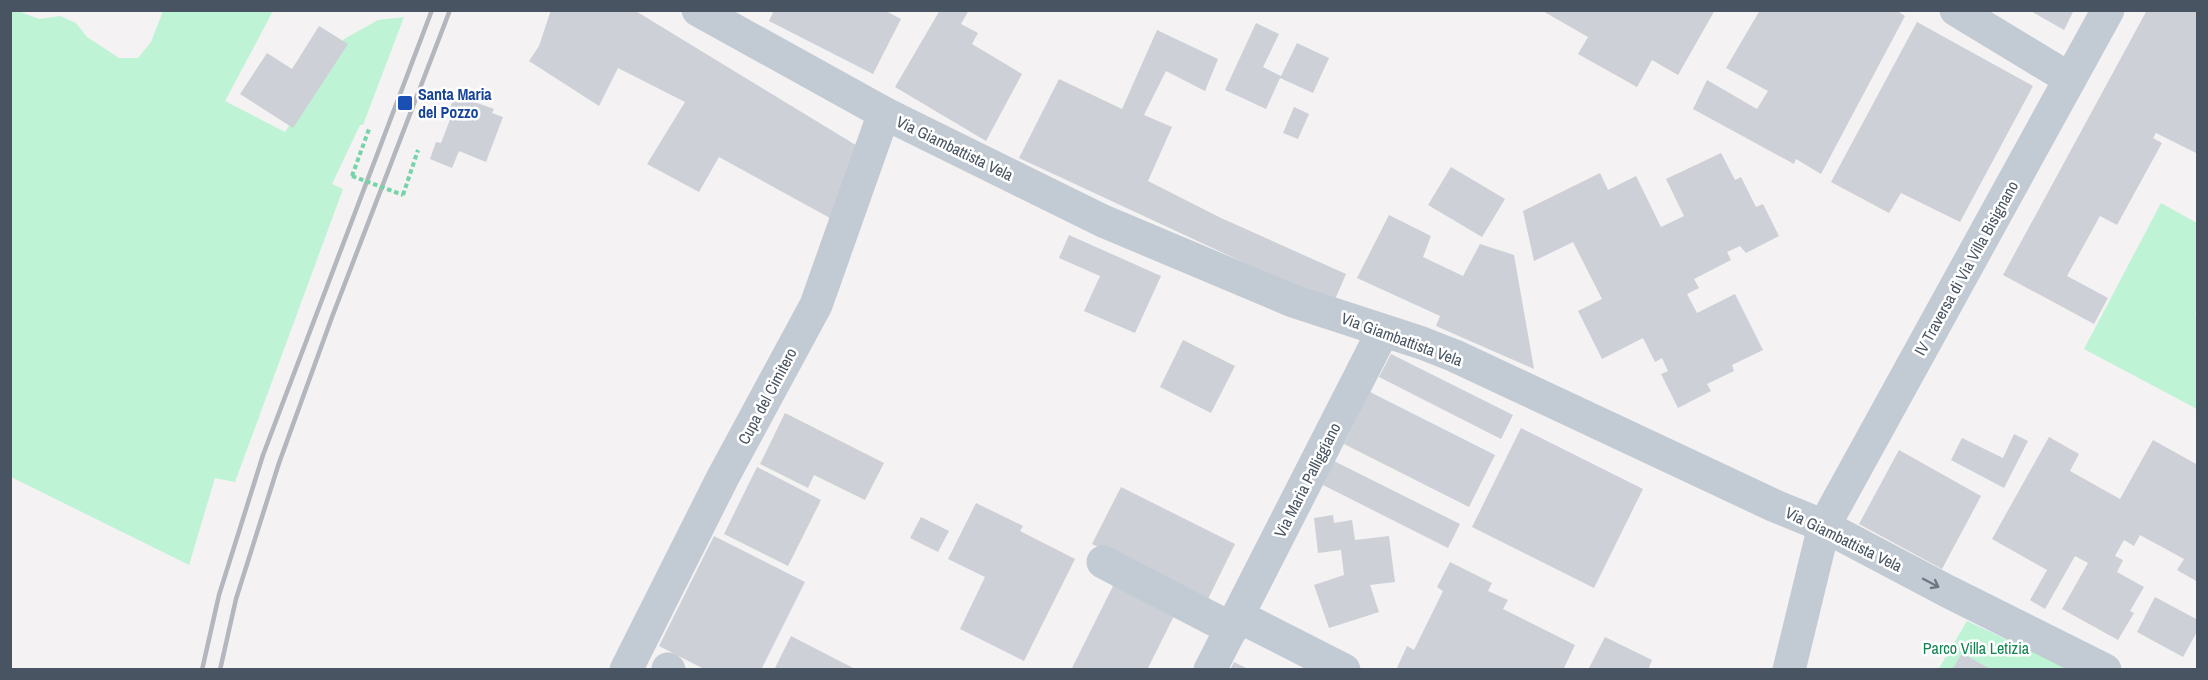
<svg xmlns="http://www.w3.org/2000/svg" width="2208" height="680" viewBox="0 0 2208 680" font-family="'Archivo Narrow',sans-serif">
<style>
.green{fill:#bff3d5}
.building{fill:#cdd0d6}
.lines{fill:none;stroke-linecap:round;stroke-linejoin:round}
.path{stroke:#74d3a9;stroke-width:4;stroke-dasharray:4.5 3;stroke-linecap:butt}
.minor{stroke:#c2cbd4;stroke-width:33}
.rail{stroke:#b3b6bc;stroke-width:4.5}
.path-bridge{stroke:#74d3a9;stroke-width:4;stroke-dasharray:4.5 3;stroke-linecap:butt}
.oneway{stroke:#6d7884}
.transit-dot{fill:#1a4fb4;stroke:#fff;stroke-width:2}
.labels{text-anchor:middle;stroke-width:5;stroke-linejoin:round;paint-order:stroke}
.transit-label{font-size:16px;font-weight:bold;fill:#164399;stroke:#fff;text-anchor:start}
.street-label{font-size:16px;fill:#485461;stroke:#fff}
.park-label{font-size:16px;fill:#128350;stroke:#fff}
</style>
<rect width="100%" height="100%" fill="#f4f2f2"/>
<g class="green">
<path d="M10 11H18L39 19 60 16 76 23 87 37 119 58H138L151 42 163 11H273L225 101 285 132 344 39 378 20 404 17 363 125H360L332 184 343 189 235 482 215 478 189 565 11 477Z"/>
<path d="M2161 203 2197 223 2198 309 2195 314 2198 316 2197 409 2084 349Z"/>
<path d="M1967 621 2069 669 1938 670Z"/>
</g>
<g class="building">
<path d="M551 10H634L859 147 839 223 719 157 699 192 647 164 685 102 618 68 599 106 529 61 539 46Z"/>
<path d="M774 10H884L901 19 873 74 769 21Z"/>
<path d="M940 10H969L961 24 978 33 972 44 1022 74 986 141 895 87Z"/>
<path d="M1541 10H1715L1678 75 1652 60 1637 87 1578 54 1588 37Z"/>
<path d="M1760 10H1896L1905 16 1821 174 1796 159 1794 164 1693 109 1707 80 1757 109 1768 91 1726 68Z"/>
<path d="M2029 10H2074L2064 30Z"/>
<path d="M2147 10H2198V154L2156 133 2153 138 2162 143 2117 225 2100 216 2067 276 2108 298 2094 324 2003 275Z"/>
<path d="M1917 22 2033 86 1960 222 1901 193 1889 213 1831 182Z"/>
<path d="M1256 23 1279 34 1263 67 1281 76 1297 43 1329 58 1313 93 1280 78 1266 109 1225 90Z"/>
<path d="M319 26 348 44 293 128 240 94 267 53 292 69Z"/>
<path d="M1157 30 1218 59 1205 91 1166 71 1144 115 1172 127 1148 181 1221 218 1346 274 1333 304 1019 158 1059 79 1122 109Z"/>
<path d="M455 95 494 109 492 113 503 117 486 162 459 151 452 168 430 159 436 142 441 143 451 117 447 116Z"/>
<path d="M1294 107 1309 114 1298 139 1283 133Z"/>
<path d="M1721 153 1735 180 1741 177 1756 207 1763 204 1779 236 1746 253 1740 246 1727 252 1731 260 1694 279 1699 288 1687 294 1697 313 1735 294 1763 350 1732 365 1734 371 1707 384 1711 391 1678 408 1661 374 1668 371 1662 358 1655 362 1643 338 1602 359 1578 311 1602 299 1573 242 1534 261 1523 211 1600 173 1608 190 1636 176 1661 227 1684 216 1666 179Z"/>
<path d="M1451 167 1505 199 1482 237 1428 205Z"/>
<path d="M1389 215 1431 236 1423 257 1463 276 1480 244 1514 255 1534 369 1436 326 1440 316 1357 278Z"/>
<path d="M1069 235 1161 276 1135 333 1084 311 1100 276 1059 258Z"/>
<path d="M1183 340 1235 366 1211 413 1160 387Z"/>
<path d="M1391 354 1513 415 1501 439 1379 377Z"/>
<path d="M1370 392 1495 455 1469 507 1344 444Z"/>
<path d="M785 413 884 463 865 500 814 475 808 488 760 464Z"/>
<path d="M1521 428 1643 489 1594 588 1472 527Z"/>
<path d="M2014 434 2028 441 2004 488 1951 460 1962 438 2003 458Z"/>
<path d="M2049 437 2079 454 2070 471 2120 499 2153 440 2198 465V582L2177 570 2184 559 2140 535 2134 546 2124 540 2115 556 2123 560 2117 572 2144 587 2130 611 2134 613 2118 640 2062 609 2088 563 2075 556 2045 609 2030 600 2047 570 1992 539Z"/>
<path d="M1899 450 1981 496 1942 569 1859 524Z"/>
<path d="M1334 461 1460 524 1448 548 1323 485Z"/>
<path d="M757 467 821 500 788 566 724 534Z"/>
<path d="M1121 487 1235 544 1207 601 1092 544Z"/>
<path d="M976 503 1023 526 1020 531 1075 559 1024 661 960 629 985 577 948 559Z"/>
<path d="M1333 515 1334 523 1352 520 1355 540 1389 536 1395 582 1370 585 1379 612 1329 628 1314 585 1344 575 1341 550 1318 553 1314 518Z"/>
<path d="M921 517 949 531 938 552 910 538Z"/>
<path d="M714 536 805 582 761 670H706L659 646Z"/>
<path d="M1450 562 1492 583 1488 591 1508 600 1503 609 1575 645 1563 670H1396L1407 646 1414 650 1443 591 1437 587Z"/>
<path d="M1117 578 1178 608 1147 670H1071Z"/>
<path d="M2155 597 2198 620V630L2183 657 2137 632Z"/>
<path d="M791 636 857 670H774Z"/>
<path d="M1605 637 1652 660 1648 670H1588Z"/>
<path d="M1962 653 1992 670H1952Z"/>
<path d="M1234 662 1250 670H1230Z"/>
</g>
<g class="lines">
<g class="path">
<path d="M352 176 369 129"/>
<path d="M403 195 418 150"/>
</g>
<g class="minor">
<path d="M698 10 884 113 1103 221 1293 301 1422 343 1455 356 1775 506 1824 526 1947 591 2105 670"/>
<path d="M1956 10 2070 79"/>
<path d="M1103 562 1232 629"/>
<path d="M1238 616 1344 670"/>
<path d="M668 669 669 670"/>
<path d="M626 670 723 477 816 305 884 113"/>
<path d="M1210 670 1383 331"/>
<path d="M1789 670 1824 526 2108 10"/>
</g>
<g class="rail">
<path d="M202 670 219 595 263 455 432 10"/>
<path d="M220 670 236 599 279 463 332 317 450 10"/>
</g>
<path class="path-bridge" d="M352 176 403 195"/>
</g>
<defs><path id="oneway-shaft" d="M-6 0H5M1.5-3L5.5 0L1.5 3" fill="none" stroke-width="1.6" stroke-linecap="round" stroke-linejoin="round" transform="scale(1.5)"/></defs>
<use class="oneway" href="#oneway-shaft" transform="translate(1931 583) rotate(28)"/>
<rect class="transit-dot" x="397" y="95" width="16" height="16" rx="3"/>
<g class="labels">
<g class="transit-label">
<text x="418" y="100">Santa Maria<tspan x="418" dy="18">del Pozzo</tspan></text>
</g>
<g class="street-label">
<text transform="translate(955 148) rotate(26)" y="6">Via Giambattista Vela</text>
<text transform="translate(1966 268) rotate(-61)" y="6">IV Traversa di Via Villa Bisignano</text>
<text transform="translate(1402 339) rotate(20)" y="6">Via Giambattista Vela</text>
<text transform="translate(767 396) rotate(-62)" y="6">Cupa del Cimitero</text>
<text transform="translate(1307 480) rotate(-63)" y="6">Via Maria Palliggiano</text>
<text transform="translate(1844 539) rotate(26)" y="6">Via Giambattista Vela</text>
</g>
<g class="park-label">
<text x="1976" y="654">Parco Villa Letizia</text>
</g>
</g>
<rect width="2208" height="680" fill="none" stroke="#485461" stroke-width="24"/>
</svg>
